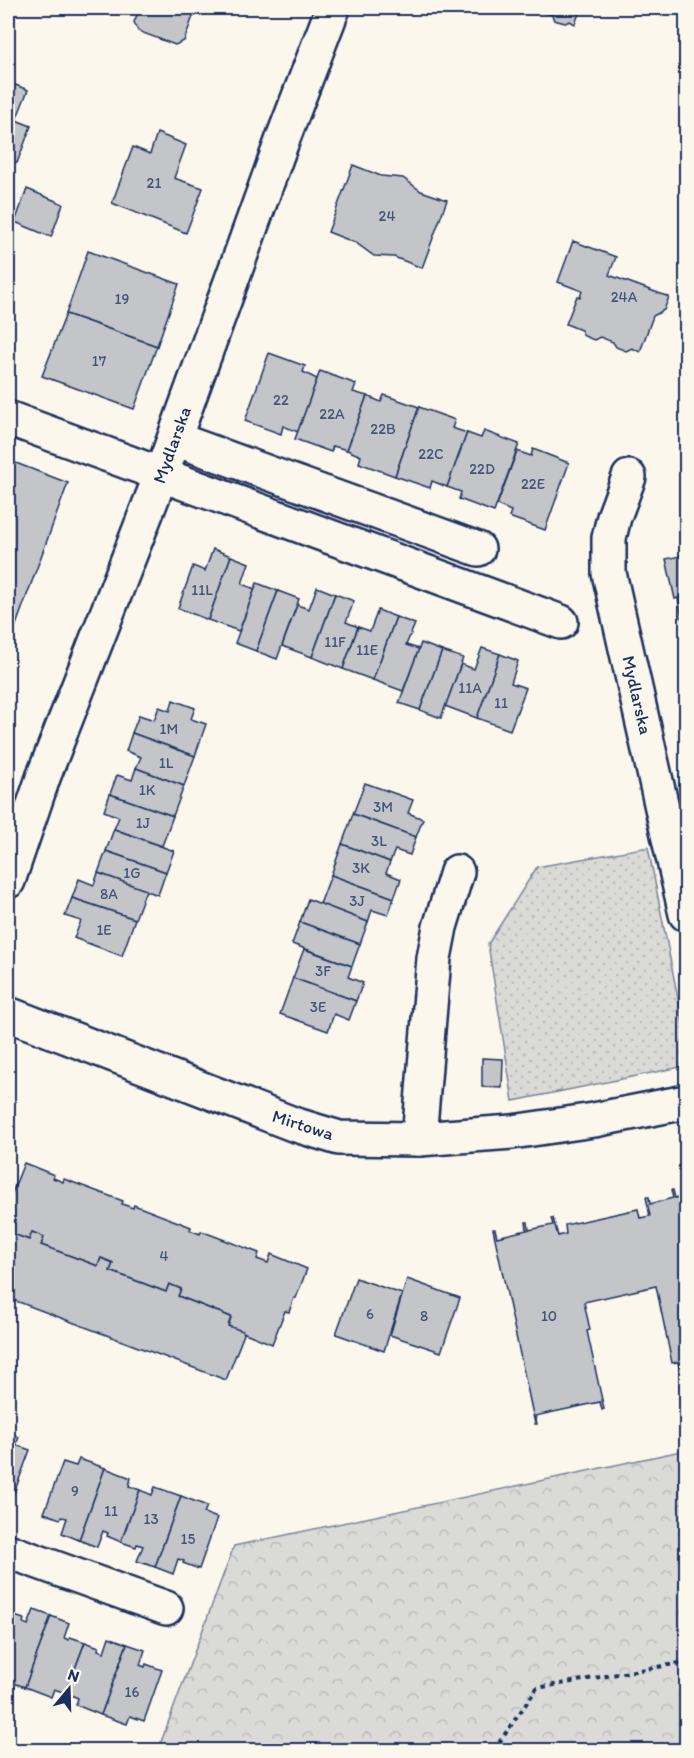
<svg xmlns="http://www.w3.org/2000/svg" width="694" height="1758" viewBox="0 0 694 1758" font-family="Itim,sans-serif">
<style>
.forest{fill:url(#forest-crowns);stroke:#7a849a;stroke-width:1.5}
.park{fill:url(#park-dots);stroke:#7a849a;stroke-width:1.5}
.building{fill:#c3c5c9;stroke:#1b2f5e;stroke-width:1.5}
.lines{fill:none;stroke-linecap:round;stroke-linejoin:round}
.minor-casing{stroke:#1b2f5e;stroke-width:38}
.path{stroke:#1b2f5e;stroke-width:4;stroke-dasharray:4.5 4.5;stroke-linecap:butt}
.minor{stroke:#fbf7ec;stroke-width:33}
.labels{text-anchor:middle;stroke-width:5;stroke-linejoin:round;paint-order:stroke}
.number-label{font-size:15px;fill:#455479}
.street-label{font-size:18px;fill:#1b2f5e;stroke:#fbf7ec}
</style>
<defs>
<pattern id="forest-crowns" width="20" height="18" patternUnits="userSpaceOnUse" patternTransform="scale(1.5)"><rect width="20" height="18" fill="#dadad7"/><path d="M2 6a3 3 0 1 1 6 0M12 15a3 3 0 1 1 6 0" fill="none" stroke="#babbbb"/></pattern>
<pattern id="park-dots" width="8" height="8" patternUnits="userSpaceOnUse" patternTransform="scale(1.5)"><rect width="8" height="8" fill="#dadad7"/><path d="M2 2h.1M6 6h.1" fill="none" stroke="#babbbb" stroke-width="1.8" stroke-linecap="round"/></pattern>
</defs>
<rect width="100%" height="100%" fill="#fbf7ec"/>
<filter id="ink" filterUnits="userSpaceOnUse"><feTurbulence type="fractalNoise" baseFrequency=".0167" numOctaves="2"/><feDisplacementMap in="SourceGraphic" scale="12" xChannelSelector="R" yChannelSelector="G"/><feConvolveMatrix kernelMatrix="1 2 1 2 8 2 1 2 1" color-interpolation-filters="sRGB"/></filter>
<g filter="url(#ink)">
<path class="forest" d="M686 1450V1750H158L234 1546Z"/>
<path class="park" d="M648 847 686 1039V1066L513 1101 488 944 537 867Z"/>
<g class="building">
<path d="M140 8H196L184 41 175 45 138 31 134 22Z"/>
<path d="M548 8H581L575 24 570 21 565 23 554 20 552 15 546 13Z"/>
<path d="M8 82 28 90 16 120 31 126 17 163 8 160Z"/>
<path d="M157 133 186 145 174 178 203 188 186 233 112 203 133 147 150 154Z"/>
<path d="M353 165 381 176 403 178 421 191 447 200 422 268 394 257 374 256 356 243 328 232Z"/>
<path d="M27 189 63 204 51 237 15 222Z"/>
<path d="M573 241 616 257 609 275 669 297 664 310 653 316 640 352 632 348 626 351 616 347 613 342 600 337 594 340 584 336 581 330 566 324 577 296 580 297 582 291 558 282Z"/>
<path d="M88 251 179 284 157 346 66 314Z"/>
<path d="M66 314 157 346 134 409 42 376Z"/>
<path d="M269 353 305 366 303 372 317 379 298 432 283 426 281 434 245 421Z"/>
<path d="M320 371 356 384 353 392 367 396 347 450 333 446 331 452 295 439Z"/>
<path d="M384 395 419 407 395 476 359 463 361 456 347 450 367 396 381 402Z"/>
<path d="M419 407 455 420 452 428 467 433 447 487 432 481 430 488 395 476Z"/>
<path d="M484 431 519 444 494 512 459 499 461 492 447 487 467 433 481 438Z"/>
<path d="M533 449 569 463 545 530 509 517 511 511 497 505 517 451 531 456Z"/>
<path d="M8 460 68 483 8 647Z"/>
<path d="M213 549 231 556 208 620 178 608 193 566 205 571Z"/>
<path d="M686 555V596L675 599 666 559Z"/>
<path d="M231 556 249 563 242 584 255 589 239 631 208 620Z"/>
<path d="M257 583 278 591 256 651 235 643Z"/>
<path d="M317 587 335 594 312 657 282 646 297 605 309 609Z"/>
<path d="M278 591 299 599 277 659 256 651Z"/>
<path d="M335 594 354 601 346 622 358 627 343 669 312 657Z"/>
<path d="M686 596V637L678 598Z"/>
<path d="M378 610 396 617 373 680 343 669 358 627 370 631Z"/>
<path d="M396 617 415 624 406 645 419 649 403 691 373 680Z"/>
<path d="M421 643 442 651 420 710 399 703Z"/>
<path d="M482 648 500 654 477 718 445 706 461 664 474 669Z"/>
<path d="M442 651 463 658 441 718 420 710Z"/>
<path d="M500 654 518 661 511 683 526 688 510 730 477 718Z"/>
<path d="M173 700 195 708 191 719 206 724 195 756 132 733 139 715 154 720 159 707 170 711Z"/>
<path d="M132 733 195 756 184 786 136 768 141 757 126 751Z"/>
<path d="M136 768 184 786 173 816 110 794 117 775 132 780Z"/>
<path d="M365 783 413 800 408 813 423 819 416 837 353 814Z"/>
<path d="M110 794 173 816 162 846 114 829 119 817 104 811Z"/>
<path d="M353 814 416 837 410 855 395 850 390 862 342 844Z"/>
<path d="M114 829 174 851 166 872 106 851Z"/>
<path d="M342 844 390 862 386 873 401 879 394 898 331 875Z"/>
<path d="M106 851 166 872 158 895 98 873Z"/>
<path d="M98 873 146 890 135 919 72 898 79 879 94 885Z"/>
<path d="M331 875 394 898 388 915 372 910 368 922 320 904Z"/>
<path d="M72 898 135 919 122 956 74 938 81 921 65 916Z"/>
<path d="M308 899 368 922 360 944 300 922Z"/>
<path d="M300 922 360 944 352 966 292 944Z"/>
<path d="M304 949 352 966 348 977 363 983 356 1001 293 978Z"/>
<path d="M293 978 356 1001 349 1020 334 1014 328 1031 280 1014Z"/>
<path d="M482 1058 503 1059 502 1088 482 1087Z"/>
<path d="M24 1163 54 1175 53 1178 63 1182 64 1179 123 1201 122 1204 133 1208 134 1205 191 1227 190 1230 200 1234 201 1231 259 1253 257 1259 268 1263 271 1254 307 1269 296 1298H294L289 1312 285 1311 272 1344 228 1326 231 1317 178 1296 181 1289 169 1284 166 1292 110 1271 113 1263 101 1258 98 1266 41 1245 44 1237 32 1232 29 1240 8 1232V1197L10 1198Z"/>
<path d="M671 1190H673L675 1198 686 1195V1382L685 1375H681L678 1362 672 1363 656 1286 584 1302 590 1330 587 1331 604 1409 602 1410 600 1402 535 1416 537 1424H535L493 1229H495L497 1237 527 1230 526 1222H528L529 1230 553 1225 551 1218H553L558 1236 566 1234 565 1225 638 1209 640 1218 650 1216 646 1197H649L650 1204 673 1198Z"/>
<path d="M8 1232 29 1240 32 1232 44 1237 41 1245 98 1266 101 1258 113 1263 110 1271 166 1292 169 1284 181 1289 178 1296 231 1317 228 1326 243 1331 244 1334 226 1380 8 1298Z"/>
<path d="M356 1278 402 1294 384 1351 336 1334Z"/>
<path d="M407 1279 460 1298 441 1352 390 1335Z"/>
<path d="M8 1433 19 1437 16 1445 30 1450 11 1501 8 1500Z"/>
<path d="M79 1459 105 1468 79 1540 62 1533 67 1518 62 1517 60 1519 44 1513 63 1462 76 1466Z"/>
<path d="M105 1468 131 1478 129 1486 140 1490 121 1542 107 1536 108 1533 103 1531 97 1547 79 1540Z"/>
<path d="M155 1487 181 1496 155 1567 137 1561 143 1546 137 1544 136 1547 121 1542 140 1490 152 1495Z"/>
<path d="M181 1496 207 1506 204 1513 217 1518 199 1569 183 1563 184 1561 178 1559 173 1574 155 1567Z"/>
<path d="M34 1610 51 1616 25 1687 8 1681V1614L24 1619 23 1623 28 1625Z"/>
<path d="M51 1616 69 1623 64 1638 69 1640 70 1637 85 1642 66 1693 54 1689 51 1697 25 1687Z"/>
<path d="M109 1637 127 1644 101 1715 76 1705 78 1698 66 1693 85 1642 99 1647 98 1650 104 1652Z"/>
<path d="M127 1644 145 1650 140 1665 145 1667 146 1664 162 1670 144 1721 130 1716 127 1724 101 1715Z"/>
</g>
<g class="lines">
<g class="minor-casing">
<g id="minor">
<path d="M8 418 561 622"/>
<path d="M175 439 478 549"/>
<path d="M629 477 614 517 609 538V573L686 914"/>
<path d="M8 881 44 775 161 475 285 133 333 8"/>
<path d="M8 1014 293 1124 339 1138 419 1139 512 1132 594 1120 686 1102"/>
<path d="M419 1139 434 958 440 927 457 872"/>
<path d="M8 1551 166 1608"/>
</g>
</g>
<path class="path" d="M494 1750 537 1688 686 1662"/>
<use href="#minor" class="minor"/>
</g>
</g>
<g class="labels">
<g class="number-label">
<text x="154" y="188">21</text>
<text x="387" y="221">24</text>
<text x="624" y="302">24A</text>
<text x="122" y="304">19</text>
<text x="99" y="366">17</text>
<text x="281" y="405">22</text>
<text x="332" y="419">22A</text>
<text x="383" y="434">22B</text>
<text x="431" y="459">22C</text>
<text x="482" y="474">22D</text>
<text x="533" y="489">22E</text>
<text x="202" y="595">11L</text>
<text x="335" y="647">11F</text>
<text x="367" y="655">11E</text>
<text x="470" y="693">11A</text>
<text x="501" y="708">11</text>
<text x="169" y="734">1M</text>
<text x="166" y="768">1L</text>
<text x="147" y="795">1K</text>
<text x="383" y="812">3M</text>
<text x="143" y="828">1J</text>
<text x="379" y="846">3L</text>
<text x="361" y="873">3K</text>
<text x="132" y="878">1G</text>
<text x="109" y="899">8A</text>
<text x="357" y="906">3J</text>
<text x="104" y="935">1E</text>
<text x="323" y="976">3F</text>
<text x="318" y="1012">3E</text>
<text x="164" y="1261">4</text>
<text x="370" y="1319">6</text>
<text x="424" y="1321">8</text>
<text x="549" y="1321">10</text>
<text x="75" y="1496">9</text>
<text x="111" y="1516">11</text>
<text x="151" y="1524">13</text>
<text x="188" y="1544">15</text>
<text x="132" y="1697">16</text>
</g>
<g class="street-label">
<text transform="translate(172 445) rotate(-70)" y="6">Mydlarska</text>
<text transform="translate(637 695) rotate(77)" y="6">Mydlarska</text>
<text transform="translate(303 1125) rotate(18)" y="6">Mirtowa</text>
</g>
</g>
<rect width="694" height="1758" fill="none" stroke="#fbf7ec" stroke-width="30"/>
<rect x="15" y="15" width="664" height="1728" fill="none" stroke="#1b2f5e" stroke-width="2" filter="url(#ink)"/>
<g transform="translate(69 1689) rotate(19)" stroke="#fbf7ec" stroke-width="4.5" paint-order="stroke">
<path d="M0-4.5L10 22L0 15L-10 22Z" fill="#1b2f5e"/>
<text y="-9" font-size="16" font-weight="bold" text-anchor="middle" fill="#1b2f5e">N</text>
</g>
</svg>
